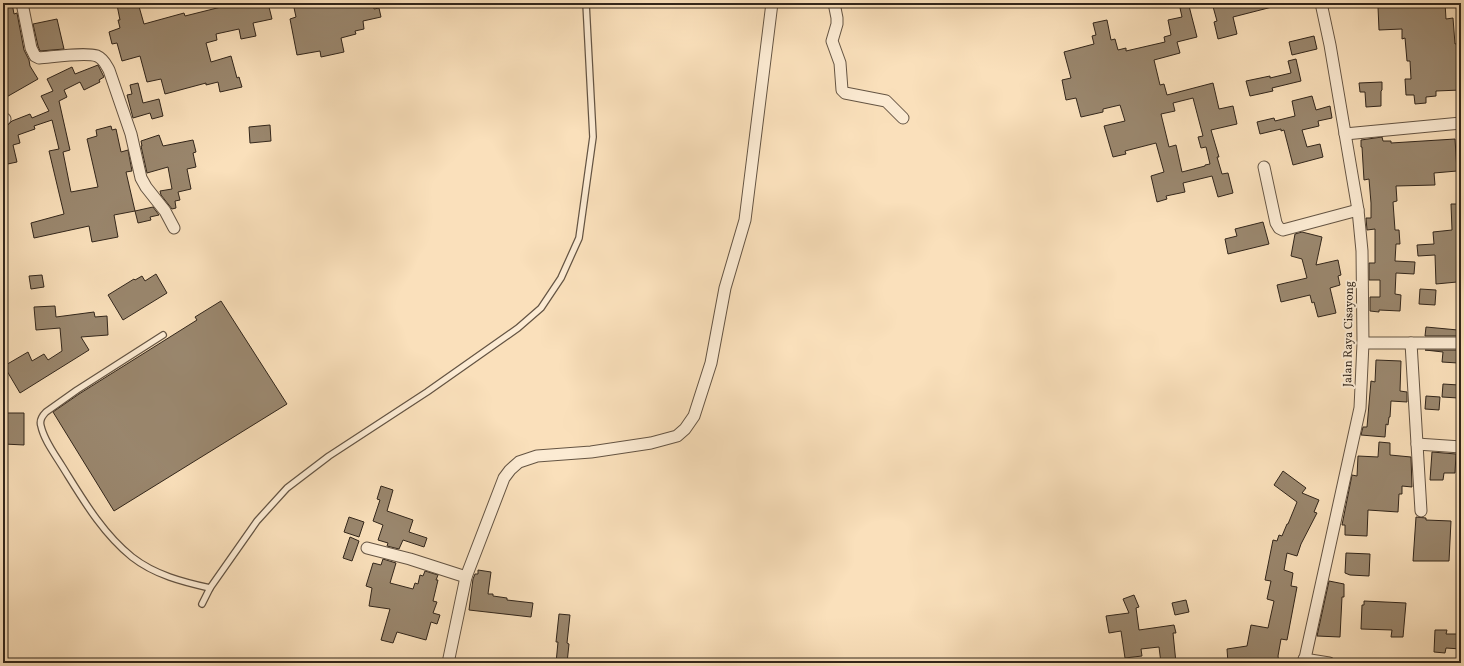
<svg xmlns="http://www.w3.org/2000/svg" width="1464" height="666" viewBox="0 0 1464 666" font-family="Vollkorn,serif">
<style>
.building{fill:#9a876e;stroke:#32261b;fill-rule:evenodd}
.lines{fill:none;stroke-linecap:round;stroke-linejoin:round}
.lane-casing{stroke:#645443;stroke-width:8}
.street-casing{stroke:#645443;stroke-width:13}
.lane{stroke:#fcebd3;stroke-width:5.5}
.street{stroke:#fcebd3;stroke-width:11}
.labels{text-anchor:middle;stroke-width:4;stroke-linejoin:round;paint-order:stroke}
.street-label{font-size:12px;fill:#32261b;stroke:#fcebd3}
</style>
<rect width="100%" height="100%" fill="#fae0bb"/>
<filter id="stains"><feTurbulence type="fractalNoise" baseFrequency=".005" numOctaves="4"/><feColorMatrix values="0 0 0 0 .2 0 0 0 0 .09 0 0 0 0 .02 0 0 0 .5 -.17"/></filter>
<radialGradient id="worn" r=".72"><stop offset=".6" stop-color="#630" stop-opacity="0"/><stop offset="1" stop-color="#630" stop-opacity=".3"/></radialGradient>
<g class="building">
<path d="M3 3H12L14 14 17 13 24 50 29 60 30 66 38 79 3 99Z"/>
<path d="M126 3H138L144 24 184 13 185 16 225 6 224 3H268L272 19 253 23 256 36 241 39 239 29 216 34 217 40 206 43 211 62 231 56 237 78 239 77 242 87 220 92 218 82 206 85V83L165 94 161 79 147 82 140 56 122 61 117 43 112 44 109 32 120 28 118 20H120L117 5Z"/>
<path d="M293 3H327V6L342 3V5L353 3H373L374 9 379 8 381 17 363 21 364 29 355 31 356 34 341 38 344 52 321 57 320 51 297 55 290 19 296 17Z"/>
<path d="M1212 3H1276V6L1233 17 1237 34 1218 39 1214 22 1217 21Z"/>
<path d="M1418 3H1445L1446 19 1453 18 1455 44 1460 43 1461 90 1436 91V96L1426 97V103L1415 104 1414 95H1406L1405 79H1411L1410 61H1407L1405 38 1402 39V29L1379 30 1378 7 1418 4Z"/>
<path d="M1189 6 1197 37 1177 42 1180 53 1154 60 1160 85 1164 84 1167 95 1213 83 1219 109 1233 106 1237 124 1211 130 1219 157H1217L1222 174 1228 173 1233 193 1218 197 1212 176 1183 183 1185 192 1166 196 1167 199 1157 202 1151 176 1164 172 1156 143 1125 151 1126 154 1113 157 1104 126 1125 121 1120 105 1103 109V112L1081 117 1076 98 1066 100 1062 80 1071 78 1064 52 1094 44 1092 36 1096 35 1093 23 1107 20 1111 40 1115 39 1118 50 1126 48V51L1165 42 1164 37 1171 35 1168 20 1182 17 1180 8ZM1193 98 1203 136 1198 137 1201 148 1206 147 1210 164 1205 165V166L1182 172 1176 145 1169 147 1161 114 1175 111 1173 103Z"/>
<path d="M57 19 64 49 40 51 38 46 33 24Z"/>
<path d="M1314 36 1317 49 1292 55 1289 42Z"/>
<path d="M1296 59 1301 81 1272 88 1273 91 1250 96 1246 81 1270 76V78L1291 73 1288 61Z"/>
<path d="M98 65 104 77 99 80 100 82 84 90 80 82 64 90 67 97 59 101 70 150 63 152 71 192 98 187 87 139 97 136 96 130 111 126 112 130 116 129 121 152 128 150 132 171 126 172 135 211 114 215 118 237 92 242 89 226 34 238 31 223 64 214 49 151 59 149 52 120 34 126 35 129 18 135 20 143 13 145 17 162 3 165V127L8 125 12 121 30 114 32 118 49 111 41 96 53 91 47 79 72 67 75 74Z"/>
<path d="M1382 82V90L1381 91V106L1366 107 1365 92H1360L1359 83Z"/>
<path d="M138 83 143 103 159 99 163 116 152 119 150 113 133 118 127 95 132 94 130 85Z"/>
<path d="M1312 96 1316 110 1330 106 1332 118 1318 121 1319 126 1302 130 1307 147 1320 144 1323 157 1293 165 1284 130 1281 131V129L1260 134 1257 122 1274 118 1275 121 1295 116 1292 101Z"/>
<path d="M270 125 271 141 250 143 249 127Z"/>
<path d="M159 135 163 146 193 140 196 152 193 153 196 167 187 169 191 189 178 192 180 200 175 201 176 208 172 209 161 195 160 191 172 189 168 167 147 173 141 146H142L141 141Z"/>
<path d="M1382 137 1383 141H1391V143L1455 139 1457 171 1434 173 1435 185 1396 186 1397 201 1393 202 1395 230H1399L1400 244H1396L1395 261 1415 262 1414 274 1396 273 1395 294 1401 295 1400 311 1379 310V312L1370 311V297H1380V280H1369V263H1375V229L1367 230 1366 218H1371V203L1369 179 1364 180 1362 147H1361V140Z"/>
<path d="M1451 204H1461V281H1457V282L1436 284 1435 255 1418 256 1417 245 1434 244 1433 232 1452 230Z"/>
<path d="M153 207 159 215 150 217 151 220 138 223 135 211Z"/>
<path d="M1263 222 1269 244 1228 254 1225 239 1237 236 1235 229Z"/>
<path d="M1302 232 1322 237 1316 265 1338 260 1341 275 1338 276 1340 285 1330 288 1336 313 1318 317 1314 302 1312 303 1310 295 1281 302 1277 285 1307 278 1302 259 1291 256 1295 234Z"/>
<path d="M156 274 167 293 123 320 108 295 134 279 135 280 142 276 145 281Z"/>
<path d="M42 275 44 287 31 289 29 276Z"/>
<path d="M1420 289 1436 290 1435 305 1419 304Z"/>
<path d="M221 301 287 404 114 511 53 412 79 394 197 320 195 317Z"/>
<path d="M55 306 56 317 94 312 95 317 107 316 108 335 81 337 89 350 20 393 4 366 28 352 32 361 44 354 48 360 62 351 60 328 36 330 34 307Z"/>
<path d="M1426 327 1458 330V336H1425Z"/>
<path d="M1425 350H1457L1458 363 1442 362 1443 352Z"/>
<path d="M1376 360 1401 361 1400 391 1407 392V402L1391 401 1390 417H1389L1388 425 1386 424 1385 437 1361 435 1363 427H1367L1371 381 1375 382Z"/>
<path d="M1443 384 1459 385 1458 398 1442 397Z"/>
<path d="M1426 396 1440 397 1439 410 1425 409Z"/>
<path d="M4 413H24V445L4 444Z"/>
<path d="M1379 442 1390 443V455L1411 457 1412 487 1402 486V494H1399L1398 512 1368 510 1367 536 1345 535V525H1342L1352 475 1357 476 1358 456 1378 457Z"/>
<path d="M1432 452 1456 454 1455 473H1444L1443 480H1430Z"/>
<path d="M1283 471 1306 488 1302 493 1319 500 1314 512 1317 513 1301 544 1297 556 1287 553 1284 570 1293 573 1291 586 1297 587 1287 640 1281 639 1278 656 1279 663H1228L1227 649 1247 646 1251 625 1268 628 1274 601 1267 599 1271 581 1265 580 1273 540 1277 541 1279 535 1282 536 1287 524H1288L1297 502 1274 485Z"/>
<path d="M381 486 393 490 387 511 413 520 409 532 427 538 424 547 403 540 399 549 387 546 388 543 378 540 383 525 373 521 380 500 377 499Z"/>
<path d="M349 517 364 522 359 537 344 532Z"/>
<path d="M1416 517 1426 518V520L1451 521 1449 561H1413Z"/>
<path d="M350 537 359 541 352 561 343 558Z"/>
<path d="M1346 553 1370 554 1369 576 1350 575 1345 573Z"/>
<path d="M383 559 396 563 390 583 413 589 415 583 418 584 420 575 423 576 425 571 438 575 436 580H438L433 601 437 602 433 613 440 615 437 624 431 622 426 640 397 632 393 643 381 640 390 609 369 606 372 588 366 586 373 563 381 565Z"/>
<path d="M478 570 491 572 488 594H493V596L507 598V600L533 603 531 617 469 610 473 579 475 574H478Z"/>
<path d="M1329 581 1344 584V597H1342L1340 637 1317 636Z"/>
<path d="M1134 595 1139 607 1136 608 1139 630 1174 625 1176 633H1173L1176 663H1161L1159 647 1141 649 1142 656 1125 658 1121 631 1109 633 1106 616 1129 613 1123 599Z"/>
<path d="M1186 600 1189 612 1175 615 1172 603Z"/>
<path d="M1364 601 1406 603 1403 637H1391L1392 630 1361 629 1362 605H1364Z"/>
<path d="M559 614 570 615 567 643 569 644 567 663H556L558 642H556Z"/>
<path d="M1435 630H1447L1446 634H1461V649L1446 648 1445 653 1434 652Z"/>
</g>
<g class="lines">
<g class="lane-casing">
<g id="lane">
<path d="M163 335 77 390 46 412C42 416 39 420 41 426 44 440 54 453 62 466 82 498 102 533 132 557 155 575 183 582 210 588"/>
<path d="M202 604 210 588 257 521 287 488 329 456 427 392 518 328 541 308 561 278 579 238 593 137 586 3"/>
</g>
</g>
<g class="street-casing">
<g id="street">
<path d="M22 3 31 48 35 56 39 58C53 57 85 52 97 56 104 59 106 65 109 70L131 134 141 178 146 187 165 211 174 228"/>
<path d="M834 3 837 18V24L832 41 840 63 842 90 845 93 886 101 903 118"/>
<path d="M3 120 5 119"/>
<path d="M1345 134 1461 123"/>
<path d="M1264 167 1276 223 1279 228 1283 230 1358 210"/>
<path d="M1363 343H1461"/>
<path d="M1411 343 1421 511"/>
<path d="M1417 444 1461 447"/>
<path d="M367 548 410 559 466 577"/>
<path d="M1304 659 1329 663"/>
<path d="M448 663 466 577 504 478 510 470 519 462 537 456 591 452 651 443 677 436 685 429 694 416 711 363 725 288 745 220 772 3"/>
<path d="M1304 663 1360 408 1363 343 1362 251 1358 210 1330 45 1321 3"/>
</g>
</g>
<use href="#lane" class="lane"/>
<use href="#street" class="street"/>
</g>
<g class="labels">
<g class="street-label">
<text transform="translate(1348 334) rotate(-89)" y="4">Jalan Raya Cisayong</text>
</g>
</g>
<rect width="1464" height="666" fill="none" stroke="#fae0bb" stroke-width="16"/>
<rect x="4" y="4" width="1456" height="658" fill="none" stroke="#32261b" stroke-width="2"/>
<rect x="8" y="8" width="1448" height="650" fill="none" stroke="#32261b"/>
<rect width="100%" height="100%" filter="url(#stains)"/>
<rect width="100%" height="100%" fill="url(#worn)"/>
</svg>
